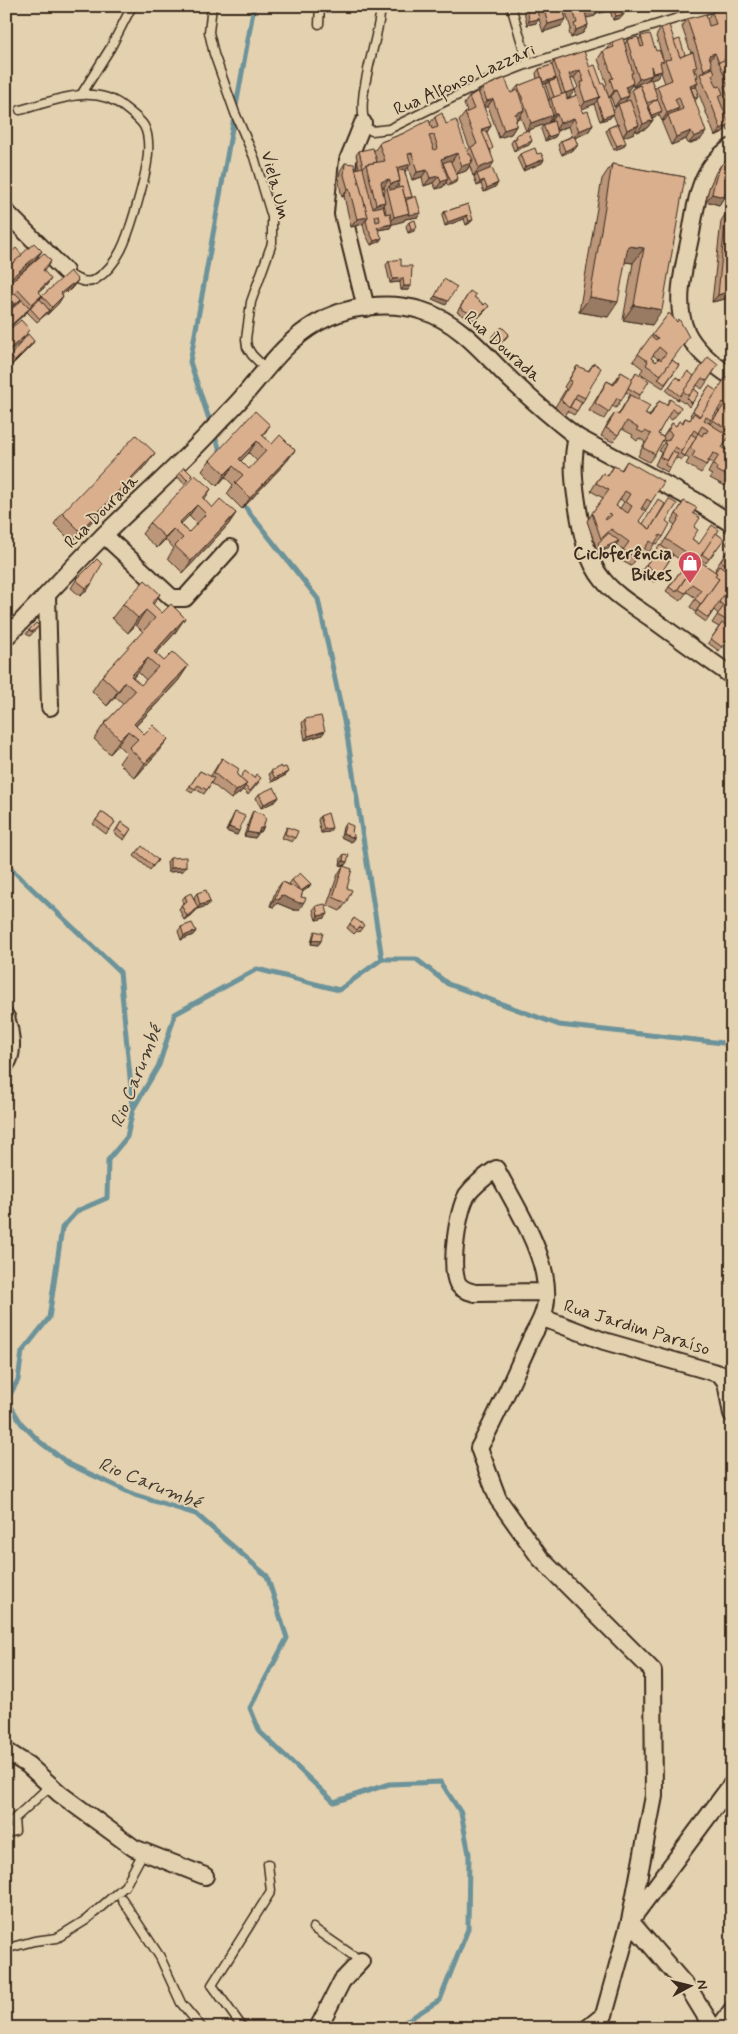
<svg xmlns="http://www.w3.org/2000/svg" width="738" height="2034" viewBox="0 0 738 2034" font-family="Mynerve,sans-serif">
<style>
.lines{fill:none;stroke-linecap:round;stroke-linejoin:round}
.stream{stroke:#6c939a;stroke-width:5}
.lane-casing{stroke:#3b2a1e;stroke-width:11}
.street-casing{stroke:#3b2a1e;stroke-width:20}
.lane{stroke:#e4d1af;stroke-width:8}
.street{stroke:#e4d1af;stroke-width:16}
.wall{fill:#bb9679;stroke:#3b2a1e;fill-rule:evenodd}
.shaded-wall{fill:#997a63;stroke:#3b2a1e}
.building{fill:#daaf8d;stroke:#3b2a1e;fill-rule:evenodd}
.labels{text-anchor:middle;stroke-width:4;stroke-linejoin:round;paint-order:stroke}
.street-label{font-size:18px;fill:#3b2a1e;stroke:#e4d1af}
.poi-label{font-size:18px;font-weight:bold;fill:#3b2a1e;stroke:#e4d1af;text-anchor:end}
.water-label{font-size:19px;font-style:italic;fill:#433c33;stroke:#e4d1af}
</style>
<rect width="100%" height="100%" fill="#e4d1af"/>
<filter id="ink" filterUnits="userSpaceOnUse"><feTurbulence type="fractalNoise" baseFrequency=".02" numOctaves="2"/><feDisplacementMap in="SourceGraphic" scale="10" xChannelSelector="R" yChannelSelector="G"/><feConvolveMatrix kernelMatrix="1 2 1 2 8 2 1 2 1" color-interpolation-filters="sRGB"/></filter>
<g filter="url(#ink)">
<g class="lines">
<g class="stream">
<path d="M211 425 190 362 254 6"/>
<path d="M214 433 222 456"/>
<path d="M241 502 318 599 347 735 382 959"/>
<path d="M6 864 120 972 133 1109"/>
<path d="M382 959 339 990 257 969 175 1014 159 1065 133 1109 127 1137 108 1160 107 1198 77 1211 62 1228 49 1318 22 1352 18 1380 7 1400 21 1423 40 1442 69 1464 135 1495 196 1514 267 1576 287 1638 250 1708 260 1732 334 1802 389 1784 441 1782 461 1813 469 1854 468 1929 440 2000 395 2028"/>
<path d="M382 959H416L448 984 559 1025 732 1044"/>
</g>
<g class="lane-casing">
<g id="lane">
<path d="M212 6 209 32 214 54 235 113 254 157 272 217V243L251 302 246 339 247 347 252 355 266 369"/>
<path d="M381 6C380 37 352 104 367 128L372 131 389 129 497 76 528 64 717 6"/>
<path d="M511 6 528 64"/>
<path d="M319 24 320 6"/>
<path d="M81 95 111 47 132 6"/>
<path d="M20 110C40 105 62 96 82 95 97 94 113 98 125 108 131 113 140 119 144 126 155 146 142 187 136 208 128 234 121 263 96 279 87 285 77 280 69 274"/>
<path d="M6 1834 15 1831 14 1819 50 1786"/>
<path d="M122 1899 160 1957 181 2003 202 2028"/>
<path d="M313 1928 361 1961"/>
<path d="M12 1947 34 1941 57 1938 86 1920 125 1886 144 1851"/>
<path d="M243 2028 212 1985 271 1891 268 1864"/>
</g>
</g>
<g class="street-casing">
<g id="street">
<path d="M363 123 348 160 343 214 366 308"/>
<path d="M732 147C719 155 709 167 703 181 696 198 694 216 691 233 685 264 673 302 686 331 695 350 715 366 732 377"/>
<path d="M6 212 65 271"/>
<path d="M577 437 694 500 732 524"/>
<path d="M104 535 172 598H185L230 548"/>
<path d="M47 596 50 707"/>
<path d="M6 637C40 603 72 567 106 533 140 500 176 468 209 433 219 422 230 411 240 400 264 373 285 341 317 323 347 305 390 301 423 311 462 323 486 357 514 383 534 402 555 420 577 437 571 462 574 484 578 509 582 534 587 561 603 580 616 596 635 607 651 618 678 638 705 657 732 676"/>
<path d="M6 1017C10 1029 15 1053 6 1064"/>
<path d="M546 1292 475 1293C468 1291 462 1290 458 1284 449 1267 458 1211 467 1195 475 1184 485 1177 496 1169 512 1199 537 1239 544 1273 546 1283 547 1297 545 1307 543 1320 535 1330 530 1341 513 1378 498 1414 479 1448L498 1499 540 1558 653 1671 654 1796 630 1921 691 1992 713 2028"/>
<path d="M543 1318 604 1341 720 1374 726 1382 732 1414"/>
<path d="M6 1751 28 1765 60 1794 134 1848 205 1876"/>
<path d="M318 2028 342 1981 361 1961"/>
<path d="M588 2028 604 2015 630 1921 732 1784"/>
<path d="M719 2028 732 2010"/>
</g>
</g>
<use href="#lane" class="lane"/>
<use href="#street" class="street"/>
</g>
<g class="wall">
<path d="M523 6H564L563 8 566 19 561 26 543 32 539 19 536 23 527 25Z"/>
<path d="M564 6H623L624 14 621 18 613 20 610 10 600 13 599 10 595 16 586 18 588 25 583 33 571 38 569 32 571 29Z"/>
<path d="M732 6V130L728 131 727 127 723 132 715 136 696 86 694 89 698 97 695 101 701 139 688 144 686 139 671 145 662 123 665 120 662 121 659 115 652 118 653 120 647 128 637 132 636 129 634 133 623 137V147L614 150 606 131 608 128 617 124 613 114 610 118 600 121 594 104 582 109 583 113 593 125 588 132 575 138V149L562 155 558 145 561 141 572 136 569 126 557 131 555 137 545 141 541 129 543 125 552 122V121L550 122V121L548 123 526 131 520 116 519 118 517 119 516 122V126L511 134 499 138 488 106 484 108 491 126 487 132 491 152 490 168 498 183 495 187 484 192 481 184 477 186 474 177 476 175 473 176 470 166 466 171 457 174 456 182 448 186 446 182 443 187 436 189 433 183 424 186 422 177 412 180 408 167 405 172 412 197 411 198 418 217 405 219 404 221 392 224 390 228 378 230 379 242 371 245 365 233 363 224 351 227 344 196 342 197 339 183 340 171 345 163 355 169 359 168 356 155 359 151H374L381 142 430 123 435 117 446 124 467 152 470 148 459 121 465 113 467 112 464 104 469 97 479 93 482 88 511 93 513 92 518 86 537 79 536 73 539 69 552 65 554 61 589 67 602 84 605 86 607 84 598 59 603 51 607 50 612 42 625 44 627 40H639L641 36 663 59 656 36 661 28 674 41 685 55 691 53 682 27 687 19H707L712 12ZM696 69 698 76 697 78 694 71ZM661 72 665 83 657 86 655 89 651 80 657 78ZM574 78 578 87 575 90 576 93 575 96 569 98 571 79ZM547 83 546 86 550 99 549 101 543 85ZM633 84V87L637 85 636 87 632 89 628 94 627 91ZM611 97 614 107 617 106 613 111 609 98ZM382 187H384L385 191 384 194ZM384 204 386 213 385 214 383 206Z"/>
<path d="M516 135 529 145 514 151 511 143Z"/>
<path d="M520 154H537L544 159 542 163 523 171 517 158Z"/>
<path d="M612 164 685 177 652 325 623 320 633 263 625 262 608 317 579 312 602 179Z"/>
<path d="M721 165 724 197 719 205 706 201 709 188 716 172Z"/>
<path d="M468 204 470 223 466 225 464 219 445 226 442 216 444 212Z"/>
<path d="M726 213 730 291 725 299 712 302 721 221Z"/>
<path d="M409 222 414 231 408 233 406 226Z"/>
<path d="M42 251 36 259 12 281 51 261 44 271 46 286 39 292 42 295 40 299 42 296 78 280 72 288 67 293 66 291 62 295 63 296 58 304 37 322 27 312 8 329 6 328V314L19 303 6 314V257Z"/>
<path d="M389 261 401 266 411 286 408 290H401L400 282 390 283 386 265Z"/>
<path d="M470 291 474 297 484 305 489 306 486 310 475 321 467 315 466 317 457 312Z"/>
<path d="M669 313 672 360 679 365 663 388 640 373 643 369 633 361ZM653 355 658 359 656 362 651 358Z"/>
<path d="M509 334 506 338 498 346 491 339 493 335Z"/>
<path d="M32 345 12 365 7 359 10 356Z"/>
<path d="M594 363 585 398 574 415 567 411 564 416 555 407 566 389 564 387 577 366 588 371Z"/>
<path d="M718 365 702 389 697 385 694 389 699 393 689 407 685 402 684 403 678 399 679 398 678 400 666 391 676 377 681 380 694 376Z"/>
<path d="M621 372 632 379 636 372 640 395 638 399 645 414 649 416 659 401 666 405 670 399 678 413 672 420 667 417 658 434 663 437 672 423 676 426 679 421 682 423 685 418 690 420 692 416 690 415 709 386 716 391 732 380V438L729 441 727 440 722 448 727 450H732V487L726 484 725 486 710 478 712 475 708 473 713 463 709 461 701 473 686 464 689 459 685 456 682 460 678 458 676 459 675 458 667 472 655 465 661 452 659 451 665 441 663 440 655 454 649 462 638 456 645 442 639 438 637 441 632 437 633 435 622 429 613 442 601 436 609 421 615 413 618 415 625 403 630 395H631L626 392 616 408 612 406 604 419 589 411 602 389 607 381 613 384ZM717 410 719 411 710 424 709 423Z"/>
<path d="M270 425 263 436 272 444 295 450 287 461 242 509 227 494 233 485 225 477 217 486 202 471 210 460ZM249 453 257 461 249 469 241 461Z"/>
<path d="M732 440V447L728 445Z"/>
<path d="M627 461 651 502 646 510 642 507 639 521 643 524 666 521 663 537 657 544 655 543 649 552 644 548 631 566 617 558 623 549 616 545 598 553 587 521 603 498 591 491 597 481 603 473 607 476 614 466 621 470ZM620 499 624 502 620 508 616 506Z"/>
<path d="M147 464 72 542 54 524 62 513Z"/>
<path d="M180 472 189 479 184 484 177 476Z"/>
<path d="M211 489 204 500 212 508 236 513 228 525 183 573 168 558 174 548 165 540 157 548 142 534 150 523ZM189 516 197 524 189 532 181 524Z"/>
<path d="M684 501 693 513 694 527 692 539 699 544 716 533 724 539 706 563 699 558 698 560 715 572 716 570 715 569 730 547 726 544 732 535V575L725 584 732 624 729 627 732 633 719 651 708 643 719 627 712 623 718 614 714 610 706 622 695 614 701 604 696 612 690 607 696 598 687 592 680 601 666 591 685 565 691 569 692 568 673 555 654 582 640 573 660 545 661 546 675 525 671 522Z"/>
<path d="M97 559 87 591 80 596 71 588 76 580Z"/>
<path d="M160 594 153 605 175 633 156 654 164 661 188 666 178 681 136 726 157 753 135 778 119 763 126 753 118 745 110 754 94 739 104 724 123 704 115 697 107 706 92 691 102 676 143 632 136 625 128 633 112 618 123 604ZM138 672 146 680 141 685 133 678Z"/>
<path d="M39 626 30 636 26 634 29 630Z"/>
<path d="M305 719 322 735 305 740 302 723Z"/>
<path d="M222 758 240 778 259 782 248 795 243 790 241 792 231 799 211 783 204 794 195 789 192 793 187 790 200 771 210 777Z"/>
<path d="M271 771 288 772 286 775 272 782 269 774Z"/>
<path d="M259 794 279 797 276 801 261 808 256 798Z"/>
<path d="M253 811 264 817 263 828 261 832H258L255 838 244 836 251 815Z"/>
<path d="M102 812 115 822 106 834 93 824Z"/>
<path d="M235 812 237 835 226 831 233 816Z"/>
<path d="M320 816 329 832 321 833 318 820Z"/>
<path d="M121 822 131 829 124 840 114 833Z"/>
<path d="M346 823 354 838 351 842 341 837 343 827Z"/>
<path d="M287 827 295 838 292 842 282 838 285 831Z"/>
<path d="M137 852 158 860 150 870 134 856Z"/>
<path d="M344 854 347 862 344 866 340 865 341 858Z"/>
<path d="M170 858 183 871 168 872 167 862Z"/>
<path d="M343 866 347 888 346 903 340 911 327 905 338 874Z"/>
<path d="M292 880 311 884 308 888 302 892 299 910H294L277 903 274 907 270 906 276 890 282 882 291 886 289 884Z"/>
<path d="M197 893 207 906 197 909 195 912 184 920 179 909 183 903 182 900 185 896 195 901 194 897Z"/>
<path d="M316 906 325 918 316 920 313 910Z"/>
<path d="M354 918 362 928 359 932 357 931 354 934 347 928Z"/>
<path d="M181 927 196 931 193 935 181 940 178 931Z"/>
<path d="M315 931 321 941 318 945 311 944 313 935Z"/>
</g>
<g class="shaded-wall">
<path d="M605 6H613L610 10 600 13Z"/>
<path d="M661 6H670L659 9Z"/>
<path d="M600 8 595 16 579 20 585 12Z"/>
<path d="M624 14 621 18 613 20 616 16Z"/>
<path d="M539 19 536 23 527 25 529 21Z"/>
<path d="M566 19 561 26 543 32 548 24Z"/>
<path d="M588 25 583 33 571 38 576 30Z"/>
<path d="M732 52V58L720 62 725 55Z"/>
<path d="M715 53 710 60 709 55Z"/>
<path d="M712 66 707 74 700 75 704 70Z"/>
<path d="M580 70 574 78 564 81 569 74Z"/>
<path d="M662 71 657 78 648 81 653 73Z"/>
<path d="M652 75 646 82 638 84 637 85 633 87 639 79Z"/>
<path d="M556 78 553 82H549L547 83 540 86 542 82Z"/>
<path d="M633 83 628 91 620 95 626 87Z"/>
<path d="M698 83 693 91 688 92 690 86Z"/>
<path d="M575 90 569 98 552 104 555 100 565 93Z"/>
<path d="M616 90 611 97 608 99 614 91Z"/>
<path d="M629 96 623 104H618L617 106 614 107 620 99Z"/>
<path d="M600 97 594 104 580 110 585 102Z"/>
<path d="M493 99 488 106 482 109 487 101Z"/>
<path d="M679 108 673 116 668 115 665 120 662 121 667 113Z"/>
<path d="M524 110 519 118 510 121 515 114Z"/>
<path d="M662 111 659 115 649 119 652 115Z"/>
<path d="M555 114H557L552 121 550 122Z"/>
<path d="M613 114 610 118 600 121 603 118Z"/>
<path d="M553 115 548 123 526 131 531 123Z"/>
<path d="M574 118 569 126 555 131 560 123Z"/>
<path d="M653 120 647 128 637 132 643 124Z"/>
<path d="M729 124 723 132 715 136 721 129Z"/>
<path d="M593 125 588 132 573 139 579 131Z"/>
<path d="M639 125 634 133 622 138 627 130Z"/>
<path d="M491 126 486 133 480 136 482 129Z"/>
<path d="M516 126 511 134 499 138 504 130Z"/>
<path d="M691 131 686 139 671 145 676 137Z"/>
<path d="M706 132 701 139 688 144 694 137Z"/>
<path d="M557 134 555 137 545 141 548 137Z"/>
<path d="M532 141 529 145 514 151 517 147Z"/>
<path d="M626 143 623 147 614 150 617 146Z"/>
<path d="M578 145 575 149 562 155 565 151Z"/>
<path d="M457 153 452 161 442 164 441 159Z"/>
<path d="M544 159 542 163 523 171 525 167Z"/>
<path d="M471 160H473L466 171 457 174 462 166Z"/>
<path d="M494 162 489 170 473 176 479 168Z"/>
<path d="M411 164 405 171 395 175 397 168Z"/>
<path d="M427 170 422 177 412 180 417 172Z"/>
<path d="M439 176 433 183 424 186 430 178Z"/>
<path d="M458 178 456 182 448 186 451 182Z"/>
<path d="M389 179 384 187 375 190 381 182Z"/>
<path d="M448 179 443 187 436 189 441 182Z"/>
<path d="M484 180 481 184 477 186 480 182Z"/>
<path d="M400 181 395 189 388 191 387 189 391 184Z"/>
<path d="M498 183 495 187 484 192 487 188Z"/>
<path d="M349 188 344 196 342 197 348 189Z"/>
<path d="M712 194 724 197 719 205 706 201Z"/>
<path d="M385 202 380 210 370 212 376 204Z"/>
<path d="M409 213H421L418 217 405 219 404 221 390 225 392 224 390 228 374 230 377 227 389 225 394 217Z"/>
<path d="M467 215 464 219 445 226 448 222Z"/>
<path d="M368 217 363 224 351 227 357 219Z"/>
<path d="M473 220 470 223 466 225 469 221Z"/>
<path d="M417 227 414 231 408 233 411 229Z"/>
<path d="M382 238 379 242 371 245 374 241Z"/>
<path d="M628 246 644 248 633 263 618 261Z"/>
<path d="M42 251 36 259 6 286 10 279Z"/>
<path d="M403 278 400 282 390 283 393 279Z"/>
<path d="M51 279 46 286 32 298 38 291Z"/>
<path d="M78 280 72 288 67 293 73 285Z"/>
<path d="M72 284 66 291 56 301 61 293Z"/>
<path d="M404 286H411L408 290H401Z"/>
<path d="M730 291 725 299 712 302 718 295Z"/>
<path d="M42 295 37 303 30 308 27 312 8 329 10 326 28 310 32 304Z"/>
<path d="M63 296 58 304 47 315 52 307Z"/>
<path d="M435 296 448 301 446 305 432 299Z"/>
<path d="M590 297 618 302 608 317 579 312Z"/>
<path d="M21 299 19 303 6 314V311Z"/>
<path d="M634 305 662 310 652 325 623 320Z"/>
<path d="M26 335 21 342 6 355V352Z"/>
<path d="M34 341 32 345 12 365 15 361Z"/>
<path d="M257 441 249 453 235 467 239 459Z"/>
<path d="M295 450 287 461 242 509 250 498Z"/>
<path d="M155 453 147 464 72 542 80 531Z"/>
<path d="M233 466 225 477 217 486 225 474Z"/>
<path d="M197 505 189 516 175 530 179 523Z"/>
<path d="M236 513 228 525 183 573 191 561Z"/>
<path d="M173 529 165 540 157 548 165 537Z"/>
<path d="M619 541 616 545 598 553 601 549Z"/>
<path d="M92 583 87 591 80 596 86 588Z"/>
<path d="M146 610 136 625 128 633 138 618Z"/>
<path d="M185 618 175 633 150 660 154 652Z"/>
<path d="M148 658 138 672 127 684 131 676Z"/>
<path d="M188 666 178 681 130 732 134 724Z"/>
<path d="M125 682 115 697 107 706 118 691Z"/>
<path d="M128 731 118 745 110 754 120 739Z"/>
<path d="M325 731 322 735 305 740 308 736Z"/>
<path d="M168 739 157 753 135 778 145 763Z"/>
<path d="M288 772 286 775 272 782 275 778Z"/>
<path d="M247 784 241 792 231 799 236 791Z"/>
<path d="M279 797 276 801 261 808 264 804Z"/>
<path d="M229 827 239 831 237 835 226 831Z"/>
<path d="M260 828H263L261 832 257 831Z"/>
<path d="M332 828 329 832 321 833 324 829Z"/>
<path d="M247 832 258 834 255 838 244 836Z"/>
<path d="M343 833 354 838 351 842 341 837Z"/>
<path d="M343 861 347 862 344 866 340 865Z"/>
<path d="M186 867 183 871 168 872 170 868Z"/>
<path d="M311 884 308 888 298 895 301 891Z"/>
<path d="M281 895 304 902 299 910H294L277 903 274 907 270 906 275 898Z"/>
<path d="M210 902 207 906 197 909 195 912 184 920 187 916 198 908 200 905Z"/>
<path d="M328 914 325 918 316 920 318 916Z"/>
<path d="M196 931 193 935 181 940 184 936Z"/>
<path d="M313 940 321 941 318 945 311 944Z"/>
</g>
<g class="building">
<path d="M527 6H536L539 19 529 21Z"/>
<path d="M543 6H562L566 19 548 24Z"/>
<path d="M572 6H600V8L585 12 588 25 576 30 574 24 577 23Z"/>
<path d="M613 6H623L624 14 616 16Z"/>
<path d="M730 6H732V52L725 55 726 59 719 63 715 53 709 55 712 66 704 70 687 19 706 14 709 26 716 24 712 12Z"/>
<path d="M669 25 680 57 693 52 697 67 693 68 698 83 690 86 706 132 694 137 691 131 676 137 668 115 683 109 679 97 675 99 679 108 667 113 657 86 672 80 665 60 671 59 661 28Z"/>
<path d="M650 34 656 51 659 50 664 61 660 62 662 71 653 73 651 66 652 75 639 79 627 40 638 37 641 47 644 46 641 36Z"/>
<path d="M623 38 633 73H631L633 83 626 87 629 96 620 99 616 90 614 91 610 79 613 78 603 51 614 47 612 42Z"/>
<path d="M680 39 685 55 680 57 674 41Z"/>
<path d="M584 51 600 97 585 102 580 87H582L581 82H584L580 70 569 74 575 90 565 93 554 61Z"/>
<path d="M732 57V107L724 86 728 85 719 62Z"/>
<path d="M552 65 556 78 543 82 539 69Z"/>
<path d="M595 65 602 84 604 83 614 113 613 114 603 118 597 100 600 97 589 67Z"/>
<path d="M713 68 715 73 712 75 717 87 720 86 723 94 718 96 729 124 721 129 700 74Z"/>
<path d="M541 77 553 115 531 123 518 86Z"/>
<path d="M505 78 511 93 518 90 524 110 515 114 517 119 516 120V126L504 130 493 99 487 101 482 88Z"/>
<path d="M557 79 562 95 554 97 549 82Z"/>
<path d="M651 79 658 99 655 101 658 100 662 111 652 115 648 106 655 100 647 103 640 85 639 86 638 84Z"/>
<path d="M640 85 653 120 643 124 632 89Z"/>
<path d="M694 87 698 97 695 98 691 88Z"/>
<path d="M478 91 491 126 482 129 494 162 479 168 471 147 477 144 465 113 474 109 469 97Z"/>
<path d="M566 93 567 99 577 95 583 113 588 111 593 125 579 131 574 118 560 123 557 114H555L551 98Z"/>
<path d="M630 100 639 125 627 130 618 104Z"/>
<path d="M442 113 446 124 456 120 468 154H470L473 160H471L472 163 462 166 457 153 441 159 448 179 441 182 439 176 430 178 427 170 417 172 412 153 408 154 411 164 397 168 400 181 391 184 389 179 381 182 385 202 376 204 366 164 385 161 379 144 381 142 402 134 429 120 432 129 438 127 435 117ZM434 135 438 148 434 150 429 136Z"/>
<path d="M554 121 557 134 548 137 543 125Z"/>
<path d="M618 124 626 143 617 146 608 128Z"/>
<path d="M528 130 532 141 517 147 514 139 517 138 516 135Z"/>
<path d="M486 131 493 148 490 150 482 132Z"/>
<path d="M574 136 578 145 565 151 561 141Z"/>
<path d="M373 148 377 162 366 164 363 168 371 202 373 208 383 206 385 214 390 213 392 224 377 227 382 238 374 241 368 229 366 220 368 217 355 169 363 167 359 151ZM379 215 380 221 376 222 375 216Z"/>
<path d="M535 148 537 154 541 153 544 159 525 167 520 154Z"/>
<path d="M732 154V176L724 197 712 194 715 180 721 165Z"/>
<path d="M450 160 458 178 451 182 443 163Z"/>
<path d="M345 163 354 164 368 217 357 219 349 188 348 189 344 175Z"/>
<path d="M612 164 685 177 662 310 634 305 644 248 628 246 618 302 590 297Z"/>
<path d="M492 168 498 183 487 188 484 180 480 182 477 174Z"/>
<path d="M404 169 412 197 405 198 402 187 399 188 398 185 400 181 398 171Z"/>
<path d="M390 187V190L402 187 409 213 394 217 387 188Z"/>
<path d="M416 196 421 213 408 215 409 213 406 200Z"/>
<path d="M468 204 473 220 469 221 467 215 448 222 444 212Z"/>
<path d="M726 213 732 214V276L730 291 718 295Z"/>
<path d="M415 220 417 227 411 229 409 222Z"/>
<path d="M6 239 11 245 6 249Z"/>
<path d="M34 243 42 251 10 279 12 281 44 253 51 261 43 270 51 279 38 291 42 295 32 304 18 289 9 298 14 304 6 311V269Z"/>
<path d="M16 248 22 255 6 269V257Z"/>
<path d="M401 259V266H412L411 286H404L403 278 393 279 389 261Z"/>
<path d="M70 271 78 280 73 285 72 284 61 293 63 296 52 307 42 296Z"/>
<path d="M444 279 457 287 448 301 435 296Z"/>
<path d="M470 291 476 295 474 297 484 305 486 303 489 306 478 317 470 311 469 313 460 308Z"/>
<path d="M15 293 21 299 12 307 14 304 9 298Z"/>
<path d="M40 299 49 310 40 319 30 308 10 326 6 321V314L22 300 30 308Z"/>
<path d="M669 313 677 322 679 319 689 337 661 375 646 365 648 361 638 354 651 336 656 340 658 338 652 335ZM659 347 666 353 661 360 659 358 656 362 651 358Z"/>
<path d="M21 320 29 329 26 335 6 352V332Z"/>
<path d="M502 327 509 334 501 342 493 335Z"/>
<path d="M28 334 34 341 15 361 10 356Z"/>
<path d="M708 357 718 365 707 381 702 378 689 396 683 391Z"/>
<path d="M672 360 679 365 665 384 658 379Z"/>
<path d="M594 363 601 368 585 398 577 394 569 408 561 400 572 381 569 380 577 366 589 371Z"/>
<path d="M688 371 694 376 680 396 669 387 676 377 681 380Z"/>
<path d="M621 372 633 379 621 401 617 398 609 412 595 403 607 381 614 385Z"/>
<path d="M636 372 649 381 640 395 628 388Z"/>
<path d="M726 377 732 380V432L713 420 725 404 723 402 711 420 706 417 704 420 729 436 722 448 727 450 728 448 732 450V476L731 478 716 470 717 467 713 465 719 455 713 453 706 465 692 457 695 451 690 448 698 433 702 436 704 432 706 433 708 430 702 426 698 433 694 430 682 451 675 447 667 461 660 457 666 444 664 443 666 440 668 441 672 434 668 431 672 423 676 426 679 421 683 423 685 418 690 420 694 413 699 417Z"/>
<path d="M709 386 717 391 700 416 693 411Z"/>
<path d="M694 389 699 393 692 403 687 398Z"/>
<path d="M630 395 650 406 645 414 650 417 659 401 667 405 670 399 681 407 678 413 672 409 658 434 664 438 655 454 643 448 651 434 645 431 643 433 637 430 638 428 627 421 618 435 606 428 615 413 619 415Z"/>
<path d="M575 398 582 402 577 411 570 407Z"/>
<path d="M255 411 270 425 262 435 272 444 280 435 295 450 250 498 235 483 243 475 233 466 225 474 210 460ZM257 441 266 451 249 469 239 459Z"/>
<path d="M691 434 696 437 685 456 680 454Z"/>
<path d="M136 435 155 453 80 531 62 513Z"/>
<path d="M673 451 678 454 670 468 665 465Z"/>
<path d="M627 461 664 482 651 502 647 499 641 509 646 511 639 521 650 529 669 499 677 504 666 521 670 524 663 537 660 535 654 544 650 541 637 558 623 550 629 542 611 529 601 539 592 513 609 490 596 483 603 473 608 476 614 466 622 470ZM625 491 630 494 625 502 632 506 628 513 616 506ZM610 513 612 515 606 520 605 518Z"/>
<path d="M184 467 192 475 187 480 180 472Z"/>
<path d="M195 475 211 489 203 498 212 508 220 499 236 513 191 561 175 546 183 538 173 529 165 537 150 523ZM197 505 206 514 189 532 179 523Z"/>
<path d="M658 499 665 504 650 529 643 524Z"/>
<path d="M684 501 697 508 693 513 700 518 694 527 698 530 692 539 699 544 712 525 719 530 698 560 666 539 680 517 676 514Z"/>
<path d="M609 533 619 541 601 549 598 543Z"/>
<path d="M716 533 724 539 709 559 702 554Z"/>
<path d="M660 545 673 554 660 575 646 565Z"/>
<path d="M732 545V561L728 566 721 561Z"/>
<path d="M97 559 102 564 92 583 86 588 76 580Z"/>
<path d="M698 560 717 573 715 576 719 579 701 604 695 599 701 590 692 584 685 593 678 589Z"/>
<path d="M732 561V575L725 584 729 588 708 618 697 610 719 579 715 576 717 573 715 572 719 566 725 570Z"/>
<path d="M685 565 691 569 676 592 669 587Z"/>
<path d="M145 580 160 594 152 603 162 613 171 604 185 618 154 652 164 661 173 652 188 666 134 724 144 734 153 725 168 739 145 763 129 748 138 739 128 731 120 739 104 724 135 691 125 682 118 691 102 676 155 618 146 610 138 618 123 604ZM148 658 158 667 141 685 131 676Z"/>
<path d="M732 584V623L717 615 724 606 719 602Z"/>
<path d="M36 623 39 626 32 632 29 630Z"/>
<path d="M722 623 732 629V633L722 647 711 639Z"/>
<path d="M321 716 325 731 308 736 305 719Z"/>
<path d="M222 758 239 769 237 775 247 784 236 791 214 773Z"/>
<path d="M281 766 282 768 286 767 288 772 275 778 271 771Z"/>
<path d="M200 771 214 778 207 790 198 785 195 789 190 786Z"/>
<path d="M245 771 254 778 256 774 261 778 250 791 245 786 247 784 240 778Z"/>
<path d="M274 787 279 797 264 804 259 794Z"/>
<path d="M253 811 265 815 264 817 266 818 263 828H260L258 834 247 832Z"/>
<path d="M102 812 115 822 109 830 96 820Z"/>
<path d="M235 812 245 816 239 831 229 827Z"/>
<path d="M328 813 332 828 324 829 320 816Z"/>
<path d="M121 822 131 829 126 836 117 829Z"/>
<path d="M346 823 353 826 352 833 354 835V838L343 833Z"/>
<path d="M287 827 298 831 295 838 285 834Z"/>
<path d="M142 846 158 860 153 866 137 852Z"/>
<path d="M344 854 349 855 347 862 343 861Z"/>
<path d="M186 857V867L170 868V858Z"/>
<path d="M343 866 352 869 347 888 352 890 346 903 333 897Z"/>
<path d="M300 873 311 884 301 891 292 880Z"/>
<path d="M282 882 303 891 301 897 306 898 304 902 299 903 281 895 279 900 275 898Z"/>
<path d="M206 890 210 902 200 905 197 893Z"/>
<path d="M191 893 198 908 187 916 181 905 187 901 185 896Z"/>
<path d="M325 904 328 914 318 916 316 906Z"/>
<path d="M354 918 364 925 362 928 359 927 357 930 350 924Z"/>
<path d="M192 923 196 931 184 936 181 927Z"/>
<path d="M315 931 323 933 321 941 313 940Z"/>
</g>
</g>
<defs>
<g id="shop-pin" transform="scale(1.25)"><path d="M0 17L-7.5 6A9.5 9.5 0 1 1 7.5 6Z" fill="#d1495b" stroke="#e4d1af"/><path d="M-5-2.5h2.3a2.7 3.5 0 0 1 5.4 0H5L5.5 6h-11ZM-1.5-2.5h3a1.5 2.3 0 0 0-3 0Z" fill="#fff"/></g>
</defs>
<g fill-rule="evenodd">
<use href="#shop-pin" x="690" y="563"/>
</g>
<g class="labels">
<g class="street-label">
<text transform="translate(464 79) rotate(-24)" y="6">Rua Alfonso Lazzari</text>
<text transform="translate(276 185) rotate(75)" y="6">Viela Um</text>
<text transform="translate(503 346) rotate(42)" y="6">Rua Dourada</text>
<text transform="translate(101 511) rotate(-45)" y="6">Rua Dourada</text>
<text transform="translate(637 1327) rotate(17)" y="6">Rua Jardim Paraíso</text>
</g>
<g class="poi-label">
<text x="672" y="559">Cicloferência<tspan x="672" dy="21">Bikes</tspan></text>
</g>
<g class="water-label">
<text transform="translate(135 1076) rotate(-68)" y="7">Rio Carumbé</text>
<text transform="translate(150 1482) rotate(22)" y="7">Rio Carumbé</text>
</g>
</g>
<rect width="738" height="2034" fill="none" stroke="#e4d1af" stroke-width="25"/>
<rect x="12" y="12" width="713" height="2009" fill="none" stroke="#3b2a1e" stroke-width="2" filter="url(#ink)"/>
<g transform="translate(690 1986) rotate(83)" stroke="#e4d1af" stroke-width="4" paint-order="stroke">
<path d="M0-4L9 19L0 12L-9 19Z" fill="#3b2a1e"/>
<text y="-8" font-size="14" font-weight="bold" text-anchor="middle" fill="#3b2a1e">N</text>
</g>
</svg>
